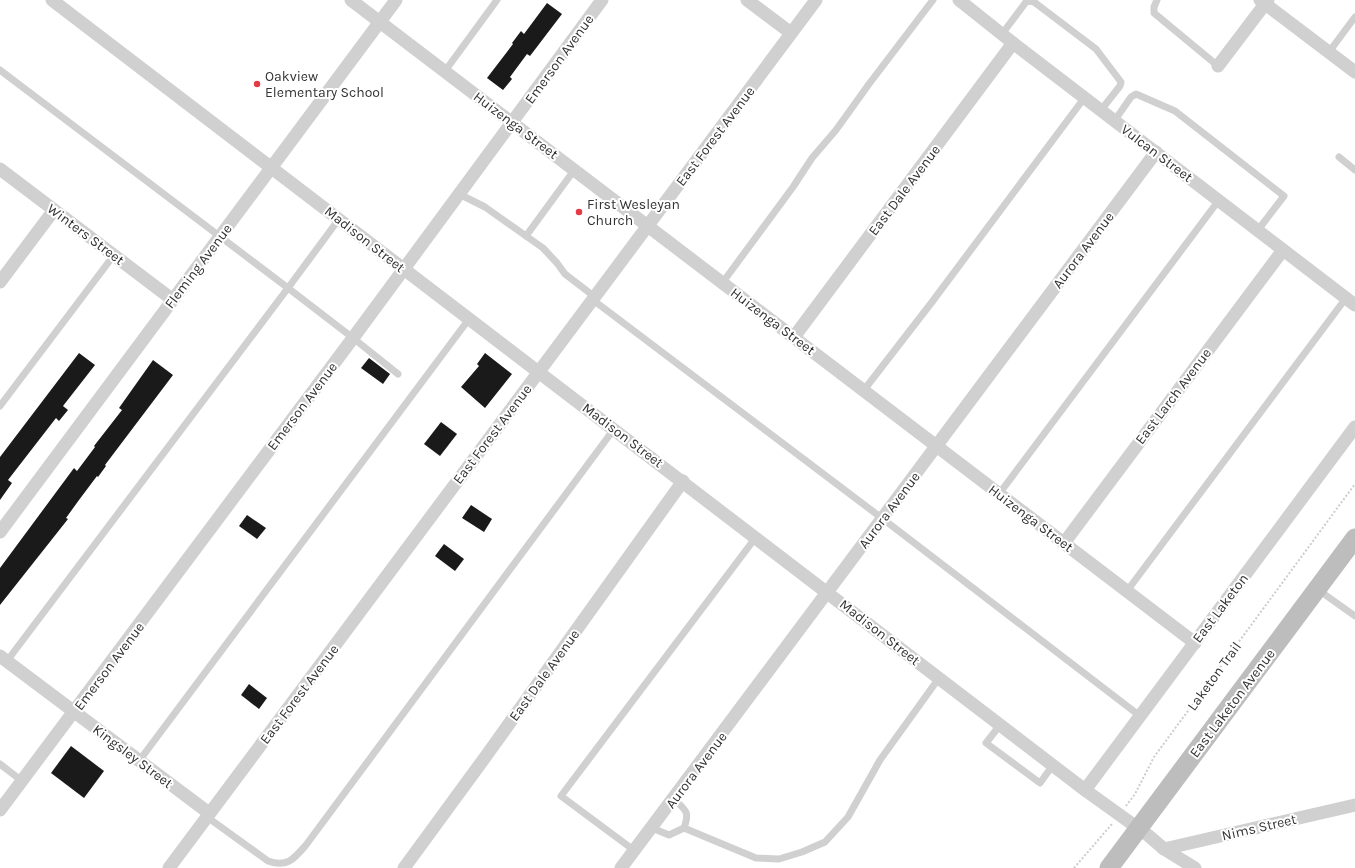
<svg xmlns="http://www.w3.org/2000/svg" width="1355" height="868" viewBox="0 0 1355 868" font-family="Karla,sans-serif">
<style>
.building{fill:#1a1a1a}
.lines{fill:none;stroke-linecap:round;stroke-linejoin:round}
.path{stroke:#cdcdcd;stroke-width:2;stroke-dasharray:2 2;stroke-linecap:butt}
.service{stroke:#d0d0d0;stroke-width:7}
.minor{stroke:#d0d0d0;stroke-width:13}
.secondary{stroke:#bdbdbd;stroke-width:19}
.poi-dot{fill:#e63946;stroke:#fff;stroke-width:1.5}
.labels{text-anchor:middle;stroke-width:4;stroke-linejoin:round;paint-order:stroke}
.street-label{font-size:14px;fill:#333;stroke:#fff}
.poi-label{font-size:14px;fill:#333;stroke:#fff;text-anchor:start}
</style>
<rect width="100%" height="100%" fill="#fff"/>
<g class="building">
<path d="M547 3 562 14 530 56 527 54 510 77 512 79 503 90 487 78 513 44 512 43 521 31 524 34Z"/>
<path d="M79 353 95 365 63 406 68 410 59 421 56 418 8 480 12 483 0 500V457Z"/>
<path d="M485 353 512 374 485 408 461 387 479 366 477 364Z"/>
<path d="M369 358 390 374 383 384 361 368Z"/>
<path d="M153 360 173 375 105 465 106 466 98 477 97 476 79 500 66 518 68 519 0 605V568L74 468 77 471 95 447 94 446 122 410 119 408Z"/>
<path d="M441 422 457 434 440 456 424 444Z"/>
<path d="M471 505 492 519 484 532 462 518Z"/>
<path d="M247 515 266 528 257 539 239 526Z"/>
<path d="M444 544 464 559 455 571 435 556Z"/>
<path d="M249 684 267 698 259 709 241 695Z"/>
<path d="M71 746 104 771 84 798 51 773Z"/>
</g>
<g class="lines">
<g class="path">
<path d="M1126 806 1135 794 1154 757 1355 484"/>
<path d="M1074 868 1112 824"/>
</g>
<g class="service">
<path d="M1157 0 1154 7V13L1218 66"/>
<path d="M1002 34 1026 2 1030 1 1034 2 1096 49 1121 82 1120 86 1101 110"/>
<path d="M1329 52 1355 17"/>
<path d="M0 70 288 288 339 219"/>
<path d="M445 71 497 0"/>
<path d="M1115 120 1131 97 1136 94 1175 111 1284 196 1258 230"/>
<path d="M1339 157 1355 170"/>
<path d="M459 194 485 207 543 248 557 263 565 274 595 297"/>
<path d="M526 236 575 169"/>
<path d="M723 282 793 187 812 158 836 130 869 84 933 0"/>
<path d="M593 300 883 519 1140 716"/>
<path d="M864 390 932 302 1085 97"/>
<path d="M0 406 114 255"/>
<path d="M999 494 1219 200"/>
<path d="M1317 589 1355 616"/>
<path d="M1127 591 1346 298"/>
<path d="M7 661 288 288 353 338 398 374"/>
<path d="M1000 725 986 743 1040 783 1053 765"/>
<path d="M139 761 469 319"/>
<path d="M0 764 22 781"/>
<path d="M674 799C686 811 690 811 684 828L756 858 779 859 802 852 825 842 848 817 880 760 939 678"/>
<path d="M207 817 268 861C287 868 294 859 306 845L614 429"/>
<path d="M652 828 669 835 684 828"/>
<path d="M635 851 561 796 756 537"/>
</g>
<g class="minor">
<path d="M52 0 1085 790 1149 836 1164 849 1195 868"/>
<path d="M351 0 1195 643"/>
<path d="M747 0 791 33"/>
<path d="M959 0 1013 43 1355 305"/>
<path d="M1260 0 1355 72"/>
<path d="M1218 66 1268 0"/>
<path d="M0 169 173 300"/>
<path d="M0 282 54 210"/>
<path d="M794 337 1013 43"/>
<path d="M0 532 396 0"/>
<path d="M1064 543 1283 250"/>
<path d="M0 656 209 813"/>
<path d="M1085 790 1355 427"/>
<path d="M0 810 353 338 602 0"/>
<path d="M1164 849 1355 805"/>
<path d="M169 868 816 0"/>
<path d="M404 868 486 756 683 481"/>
<path d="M621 868 1156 152"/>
</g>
<path class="secondary" d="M1109 868 1355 538"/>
</g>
<g class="poi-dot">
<circle cx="257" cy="84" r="4"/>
<circle cx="579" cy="212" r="4"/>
</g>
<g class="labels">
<g class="street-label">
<text transform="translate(559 59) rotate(-54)" y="5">Emerson Avenue</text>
<text transform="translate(516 125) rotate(37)" y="5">Huizenga Street</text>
<text transform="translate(715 136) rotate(-53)" y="5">East Forest Avenue</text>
<text transform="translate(1157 153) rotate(37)" y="5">Vulcan Street</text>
<text transform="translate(904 190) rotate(-53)" y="5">East Dale Avenue</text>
<text transform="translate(86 234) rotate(37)" y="5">Winters Street</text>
<text transform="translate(365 239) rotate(38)" y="5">Madison Street</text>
<text transform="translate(1083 250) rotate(-53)" y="5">Aurora Avenue</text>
<text transform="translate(198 266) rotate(-53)" y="5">Fleming Avenue</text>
<text transform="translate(773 321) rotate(37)" y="5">Huizenga Street</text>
<text transform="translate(1173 396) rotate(-53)" y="5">East Larch Avenue</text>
<text transform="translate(302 406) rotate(-53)" y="5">Emerson Avenue</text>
<text transform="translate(492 434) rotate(-53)" y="5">East Forest Avenue</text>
<text transform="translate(623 435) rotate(37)" y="5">Madison Street</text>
<text transform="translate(889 510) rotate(-53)" y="5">Aurora Avenue</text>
<text transform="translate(1031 518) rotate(37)" y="5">Huizenga Street</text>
<text transform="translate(1220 608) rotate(-53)" y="5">East Laketon</text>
<text transform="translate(880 632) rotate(38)" y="5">Madison Street</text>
<text transform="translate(109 666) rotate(-53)" y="5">Emerson Avenue</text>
<text transform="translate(544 675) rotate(-54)" y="5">East Dale Avenue</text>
<text transform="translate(1214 676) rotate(-54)" y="5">Laketon Trail</text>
<text transform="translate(299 694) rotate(-53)" y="5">East Forest Avenue</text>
<text transform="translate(1232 703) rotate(-53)" y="5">East Laketon Avenue</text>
<text transform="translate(133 756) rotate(37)" y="5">Kingsley Street</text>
<text transform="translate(696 770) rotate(-53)" y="5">Aurora Avenue</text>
<text transform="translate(1259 827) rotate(-13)" y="5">Nims Street</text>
</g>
<g class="poi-label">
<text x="265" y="81">Oakview<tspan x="265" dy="16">Elementary School</tspan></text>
<text x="587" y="209">First Wesleyan<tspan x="587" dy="16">Church</tspan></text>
</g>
</g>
</svg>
